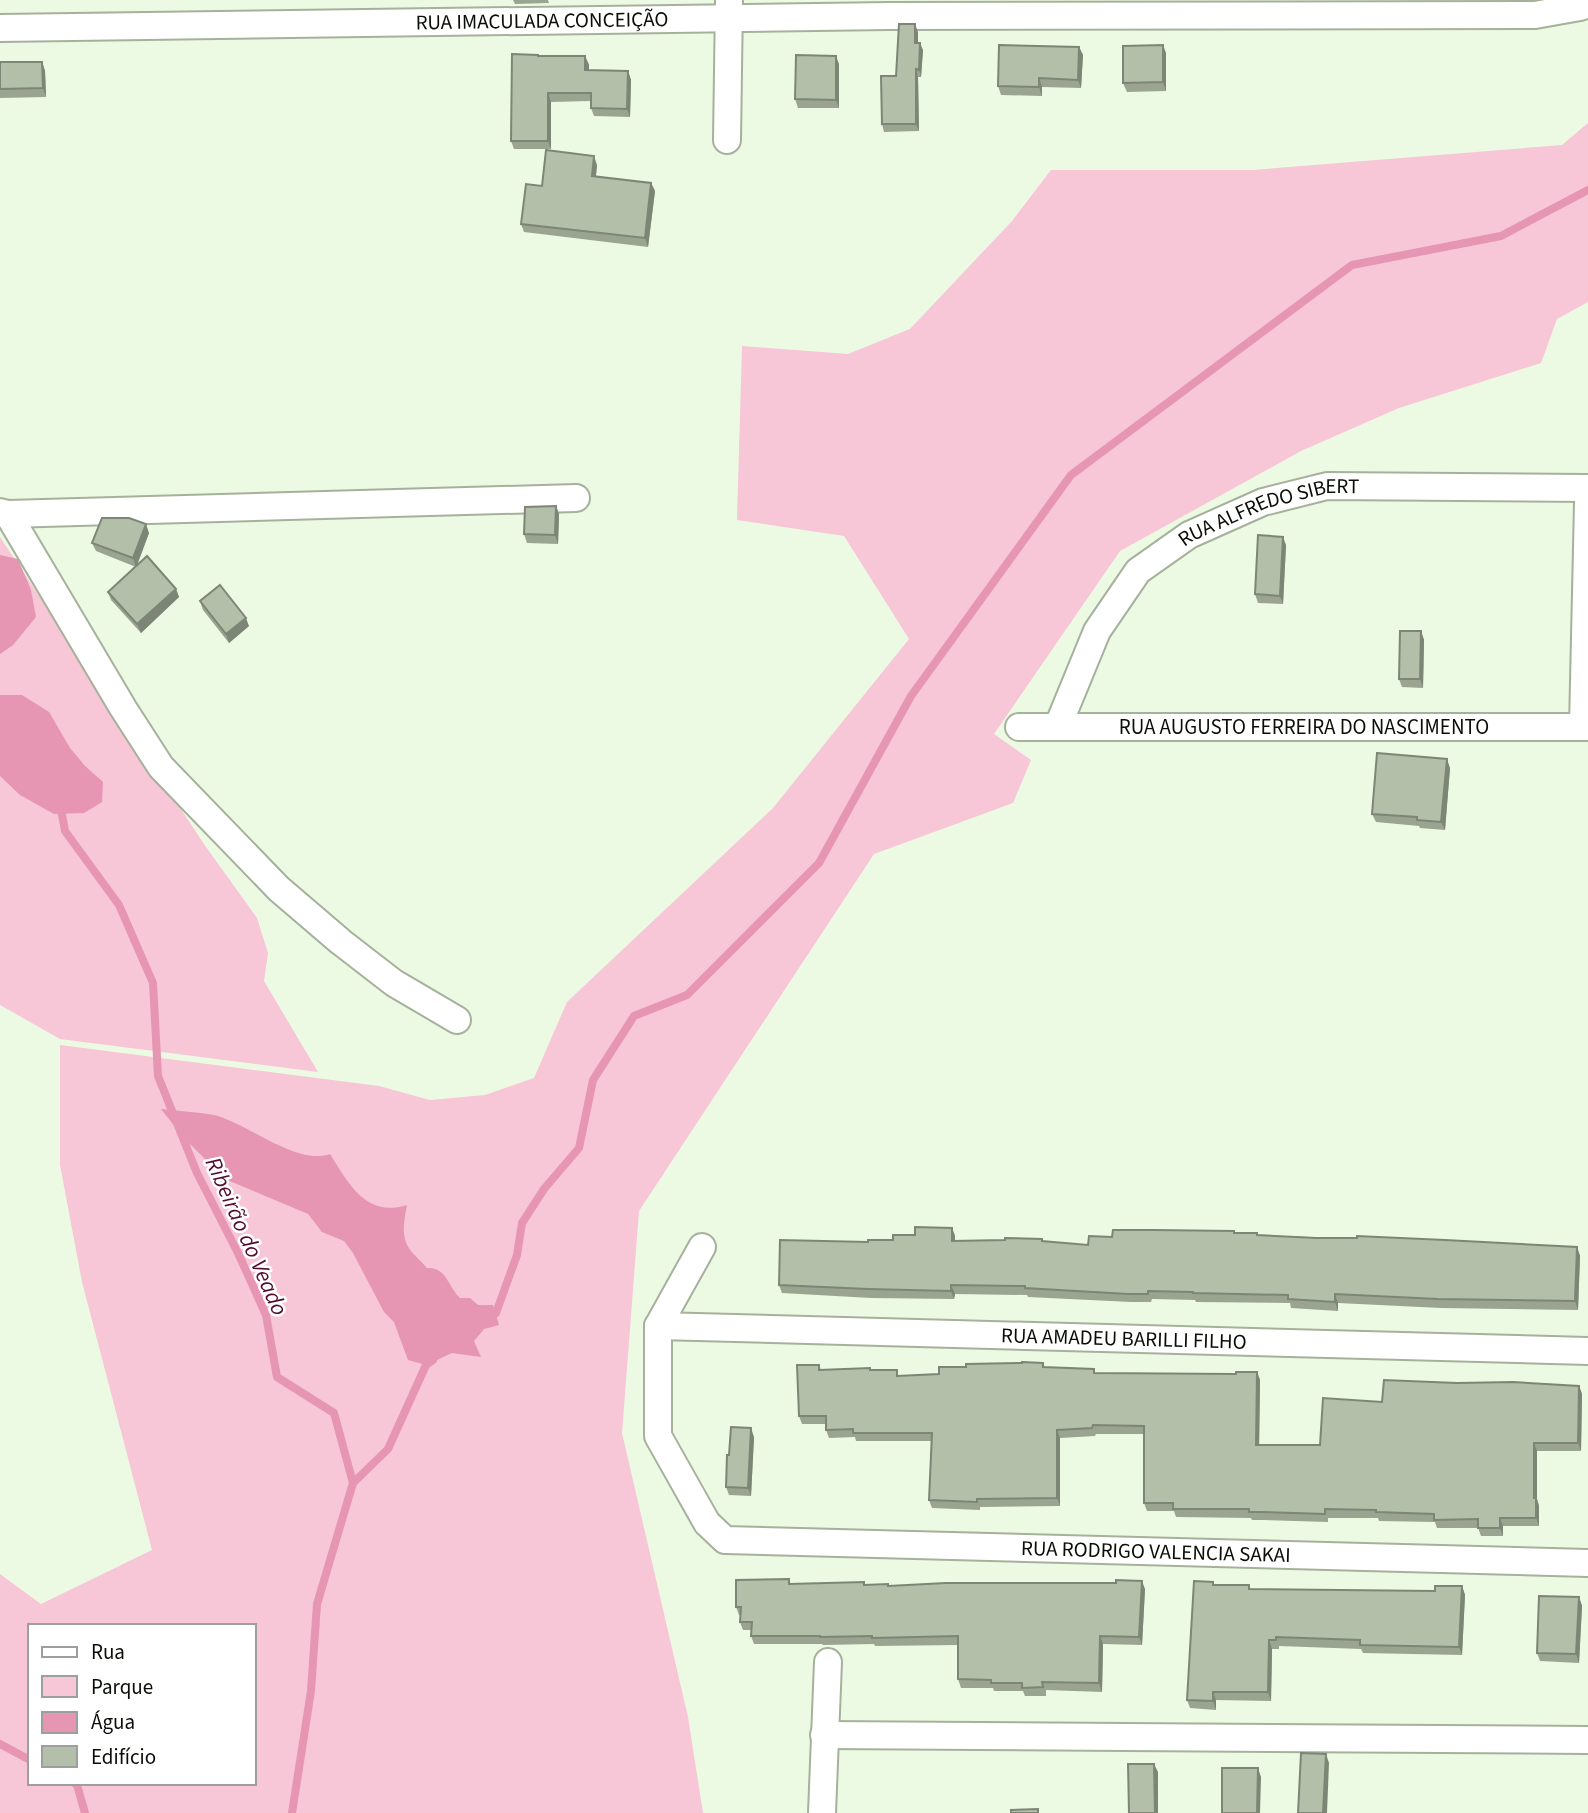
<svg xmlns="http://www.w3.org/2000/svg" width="1588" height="1813" viewBox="0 0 1588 1813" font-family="'Source Sans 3',sans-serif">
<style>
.green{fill:#f7c6d7;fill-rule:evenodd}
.water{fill:#e695b2}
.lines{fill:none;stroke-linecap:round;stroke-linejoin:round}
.stream{stroke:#e695b2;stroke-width:8}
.minor-casing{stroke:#a6b19c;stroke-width:30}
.minor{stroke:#fff;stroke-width:26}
.wall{fill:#9aa491}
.shaded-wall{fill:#7d8676}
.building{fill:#b3bfa9;stroke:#7d8676;stroke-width:2}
.labels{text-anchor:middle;stroke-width:5;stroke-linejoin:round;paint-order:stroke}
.street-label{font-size:21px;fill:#0a0e07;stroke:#fff}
.water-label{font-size:23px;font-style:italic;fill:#540c2f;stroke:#fff}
</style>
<rect width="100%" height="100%" fill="#edfae3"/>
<g class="green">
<path d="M1588 123V302L1557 319 1541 363 1399 408 1301 451 1120 551 994 734 1031 760 1013 803 874 854 639 1211 622 1433 688 1717 703 1813H0V1574L41 1604 152 1550 82 1282 60 1165V1045L379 1086 430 1100 485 1095 534 1078 567 1002 773 808 909 639 844 536 737 520 742 346 848 354 910 329 1012 221 1051 170H1253L1562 145ZM30 1626H254V1783H30Z"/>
<path d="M0 537 206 847 257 918 268 953 264 981 318 1072 60 1039 0 1005Z"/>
</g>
<g class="water">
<path d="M0 555 18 559 31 590 36 617 13 645 0 654Z"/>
<path d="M0 695H22L49 712 70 748 85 766 103 782 102 802 84 813 54 814 20 795 0 776Z"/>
<path d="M161 1109C178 1111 197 1112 214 1115 247 1123 297 1166 330 1154 349 1184 366 1218 407 1205 404 1221 400 1237 411 1251 415 1256 422 1262 427 1268 447 1267 448 1287 460 1298H470L478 1305H493L499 1325 484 1329 474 1341 481 1357 452 1353 426 1365 408 1360 394 1322 384 1312 353 1253 344 1241 322 1232 308 1214 225 1179 183 1137Z"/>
</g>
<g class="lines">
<g class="stream">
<path d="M60 804 65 831 119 905 153 983 158 1076 197 1173 238 1253 266 1315 277 1377 334 1413 353 1483 317 1604 311 1691 292 1813"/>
<path d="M488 1319 496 1313 517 1255 522 1223 544 1189 579 1148 593 1080 634 1016 687 995 819 863 911 696 1071 475 1352 265 1501 236 1588 190"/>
<path d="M353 1483 388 1449 426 1365 433 1360"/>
<path d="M0 1744 30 1760"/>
<path d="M74 1783 77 1785 85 1813"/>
</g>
<g class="minor-casing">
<g id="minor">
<path id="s1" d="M0 28 889 16 1535 15 1580 7 1588 4"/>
<path d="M727 140 729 2"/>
<path d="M0 512 8 514 576 498"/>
<path d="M8 514 123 708 161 767 279 889 341 942 394 983 457 1020"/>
<path id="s2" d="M1058 726 1097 631 1138 571 1189 535 1263 502 1327 486 1588 488"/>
<path id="s3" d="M1019 727H1588"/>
<path d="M1583 727 1588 503"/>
<path id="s4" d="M702 1247 658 1326V1436L707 1523 725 1540 1588 1563"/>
<path id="s5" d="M658 1326 1588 1351"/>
<path d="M824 1735 1588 1740"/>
<path d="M822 1813 828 1662"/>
</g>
</g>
<use href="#minor" class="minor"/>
</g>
<g class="wall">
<path d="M513 0H548L549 3 515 4Z"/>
<path d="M918 32V43L923 50 921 77H918L919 131 884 132 882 124 896 76Z"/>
<path d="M1079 47 1083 55 1081 88 1042 87V96L1001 95 998 86Z"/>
<path d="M1166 53V91L1127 92 1123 83Z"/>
<path d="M539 56H585L589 65V71H628L631 80 630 117 594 116 591 108V101L551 102V149H514L511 141Z"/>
<path d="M0 62H42L45 71 46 97 0 98Z"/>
<path d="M839 64V108H798L795 99Z"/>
<path d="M597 165 596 176 651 183 655 191 648 247 524 232 521 224 542 186Z"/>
<path d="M556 506 559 514 558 544 527 543 524 534Z"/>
<path d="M149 533 137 566 176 589 179 597 141 633 111 600 108 592 136 567 96 551 92 543Z"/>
<path d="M1286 545 1283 604 1258 603 1255 594Z"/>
<path d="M200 601 249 626 229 643 203 610Z"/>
<path d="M1421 631 1424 640 1423 688 1402 687 1399 679Z"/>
<path d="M1450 768 1445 830 1420 828 1419 826 1376 822 1372 814Z"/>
<path d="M952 1228 955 1236V1241L1042 1239 1043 1241 1088 1245 1112 1237 1234 1233 1258 1235 1577 1247 1580 1256 1578 1310 1441 1308 1338 1303V1311L1291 1308 1290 1303 1196 1302 1195 1300 1152 1299 1151 1302H1131L1028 1297 1027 1295 955 1294 954 1299 871 1298 782 1293 779 1285 868 1242 893 1240Z"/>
<path d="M1043 1363 1045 1367 1095 1373 1236 1374 1257 1372 1260 1380 1259 1445H1320L1382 1402 1579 1386 1582 1394 1581 1451H1537V1499L1539 1506V1526H1503V1536H1481L1478 1528H1437L1435 1522 1379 1521 1378 1518H1328V1522L1264 1520H1252L1251 1518 1176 1517 1174 1511H1147L1144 1503V1434H1096L1095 1436 1060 1438V1506L980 1507V1510L932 1508 929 1500 931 1441H856L855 1437 829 1438 826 1430V1424H802L799 1416 819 1365 821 1370 870 1368 871 1370 899 1376 939 1374 966 1367Z"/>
<path d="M754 1437 751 1496 729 1495 726 1487 729 1455Z"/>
<path d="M864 1582 865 1585 1145 1589 1142 1645 1103 1644 1102 1692 1046 1690V1696H1025L1023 1691H994L993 1688H961L958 1679V1645L875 1646 874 1644 823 1645 822 1644H754L751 1636 752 1630H743L740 1622 741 1615H739L736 1607 791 1584Z"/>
<path d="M1213 1582 1214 1585H1249L1250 1589 1435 1591 1462 1586 1465 1595 1462 1655 1363 1653 1361 1649 1279 1646V1649H1272L1271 1701 1216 1700V1710L1190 1708 1187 1700Z"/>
<path d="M1579 1597 1582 1606 1579 1663 1540 1661 1537 1653Z"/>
</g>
<g class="shaded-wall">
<path d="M915 24 918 32V50L915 43Z"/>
<path d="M920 43 923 50 921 77 919 70Z"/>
<path d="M1163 45 1166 53V91L1163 82Z"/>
<path d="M1079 47 1083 55 1081 88 1078 80Z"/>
<path d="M585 56 589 65V79L585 70Z"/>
<path d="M836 56 839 64V108L836 100Z"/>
<path d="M42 62 45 71 46 97 43 88Z"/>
<path d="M916 69 918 77 919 131 916 124Z"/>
<path d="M628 71 631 80 630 117 627 109Z"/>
<path d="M1039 78 1042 87V96L1039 87Z"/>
<path d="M548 93 551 102V149L548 141Z"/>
<path d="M594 156 597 165 595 184 592 176Z"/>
<path d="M651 183 655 191 648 247 645 238Z"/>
<path d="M556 506 559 514 558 544 555 535Z"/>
<path d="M146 524 149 533 136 567 133 558Z"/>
<path d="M1283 537 1286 545 1283 604 1280 596Z"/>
<path d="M176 589 179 597 141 633 137 624Z"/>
<path d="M246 618 249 626 229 643 226 634Z"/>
<path d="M1421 631 1424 640 1423 688 1420 679Z"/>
<path d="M1447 759 1450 768 1445 830 1441 822Z"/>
<path d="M952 1228 955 1236V1250L952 1241Z"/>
<path d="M1577 1247 1580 1256 1578 1310 1575 1301Z"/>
<path d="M951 1285 955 1294 954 1299 951 1291Z"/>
<path d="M1335 1294 1338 1303V1311L1335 1302Z"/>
<path d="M1257 1372 1260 1380 1259 1453 1256 1445Z"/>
<path d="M1579 1386 1582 1394 1581 1451 1578 1443Z"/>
<path d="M751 1428 754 1437 751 1496 748 1488Z"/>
<path d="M1057 1430 1060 1438V1506L1057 1498Z"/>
<path d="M1534 1443 1537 1451V1499L1539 1506V1526L1536 1518 1534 1498Z"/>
<path d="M1500 1518 1503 1526V1536L1500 1528Z"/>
<path d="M1142 1581 1145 1589 1142 1645 1139 1637Z"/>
<path d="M1462 1586 1465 1595 1462 1655 1459 1647Z"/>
<path d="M1579 1597 1582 1606 1579 1663 1576 1654Z"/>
<path d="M1100 1636 1103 1644 1102 1692 1099 1683Z"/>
<path d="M1269 1640 1272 1649 1271 1701 1268 1692Z"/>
<path d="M1213 1692 1216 1700V1710L1213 1701Z"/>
<path d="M1326 1754 1329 1763 1327 1813H1323Z"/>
<path d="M1154 1764 1158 1772V1813H1155Z"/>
<path d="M1258 1768 1261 1777 1260 1813H1257Z"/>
</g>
<g class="building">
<path d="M899 24H915V43H920L919 70 916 69V124H882L881 76H896Z"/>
<path d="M999 45 1079 47 1078 80 1039 78V87L998 86Z"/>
<path d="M1163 45V82L1123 83V46Z"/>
<path d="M512 54 538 55V56H585V70L628 71 627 109 591 108V93H548V141H511Z"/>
<path d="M796 55 836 56V100L795 99Z"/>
<path d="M0 62H42L43 88 0 89Z"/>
<path d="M546 150 594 156 592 176 651 183 645 238 521 224 526 184 542 186Z"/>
<path d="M556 506 555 535 524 534 525 507Z"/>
<path d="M102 518H129L146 524 133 558 92 543Z"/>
<path d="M1258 535 1283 537 1280 596 1255 594Z"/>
<path d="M147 556 176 589 137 624 108 592Z"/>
<path d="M220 585 246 618 226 634 200 601Z"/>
<path d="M1400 631H1421L1420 679H1399Z"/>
<path d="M1377 753 1447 759 1441 822 1417 820V817L1372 814Z"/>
<path d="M915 1227 952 1228V1241L1005 1240V1238L1042 1239V1241L1088 1245 1089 1236 1112 1237 1113 1230H1154L1234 1231V1233H1257V1235L1316 1238H1357V1236L1445 1240 1577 1247 1575 1301 1438 1299 1335 1294V1302L1288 1299V1295L1193 1293V1292L1148 1291V1294H1128L1025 1288V1286L951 1285V1291L868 1289 779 1285 780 1240 868 1242V1240H893V1235H915Z"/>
<path d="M1022 1362 1043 1363V1367L1094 1369V1373L1236 1374V1372H1257L1256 1445H1320L1323 1398 1382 1402 1384 1380 1457 1383 1513 1382 1579 1386 1578 1443H1534V1498H1536V1518H1500V1528H1478V1519L1434 1520V1514L1376 1512V1510L1325 1509V1514L1261 1512H1249V1509H1173V1503H1144V1426L1093 1425 1092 1428 1057 1430V1498L977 1499V1502L929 1500 932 1433H853V1429L826 1430V1416H799L797 1365H819V1370L870 1368V1370H897V1376L939 1374V1367H966V1364L1022 1363Z"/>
<path d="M731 1427 751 1428 748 1488 726 1487 727 1455H729Z"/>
<path d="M789 1579V1584L864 1582V1585L888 1584V1586L946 1583H1116V1580L1142 1581 1139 1637 1100 1636 1099 1683 1042 1682 1043 1687 1022 1688V1683H991V1680L958 1679V1636L872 1638V1636L820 1637V1636H751L752 1622H740L741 1607H736V1580Z"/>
<path d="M1194 1581 1213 1582V1585H1249V1589L1435 1591V1586H1462L1459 1647 1360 1645V1640L1276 1637V1640H1269L1268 1692H1213V1701L1187 1700Z"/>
<path d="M1539 1596 1579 1597 1576 1654 1537 1653Z"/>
<path d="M1301 1753 1326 1754 1323 1813H1298Z"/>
<path d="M1128 1764H1154L1155 1813H1129Z"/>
<path d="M1222 1768H1258L1257 1813H1222Z"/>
<path d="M1038 1809V1813H1011V1810Z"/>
</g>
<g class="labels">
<g class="street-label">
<text dy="7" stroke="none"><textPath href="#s1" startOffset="542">RUA IMACULADA CONCEIÇÃO</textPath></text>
<text dy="7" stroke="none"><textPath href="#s2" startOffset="322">RUA ALFREDO SIBERT</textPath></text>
<text dy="7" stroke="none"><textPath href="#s3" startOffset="285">RUA AUGUSTO FERREIRA DO NASCIMENTO</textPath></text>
<text dy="7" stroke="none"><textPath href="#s5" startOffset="466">RUA AMADEU BARILLI FILHO</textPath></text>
<text dy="7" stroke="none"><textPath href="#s4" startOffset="756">RUA RODRIGO VALENCIA SAKAI</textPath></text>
</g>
<g class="water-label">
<text transform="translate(247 1236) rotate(66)" y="8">Ribeirão do Veado</text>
</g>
</g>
<rect x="28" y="1624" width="228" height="161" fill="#ffffff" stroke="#9d9f9c" stroke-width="2"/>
<rect x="42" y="1647" width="35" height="10" fill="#ffffff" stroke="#9d9f9c" stroke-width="2"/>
<text x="91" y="1659" font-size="21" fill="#0a0e07">Rua</text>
<rect x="42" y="1676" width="35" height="21" fill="#f7c6d7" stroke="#9d9f9c" stroke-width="2"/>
<text x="91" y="1694" font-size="21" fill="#0a0e07">Parque</text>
<rect x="42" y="1712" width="35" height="21" fill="#e695b2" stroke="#9d9f9c" stroke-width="2"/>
<text x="91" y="1729" font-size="21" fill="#0a0e07">Água</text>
<rect x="42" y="1746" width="35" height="21" fill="#b3bfa9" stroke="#9d9f9c" stroke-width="2"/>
<text x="91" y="1764" font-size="21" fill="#0a0e07">Edifício</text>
</svg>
